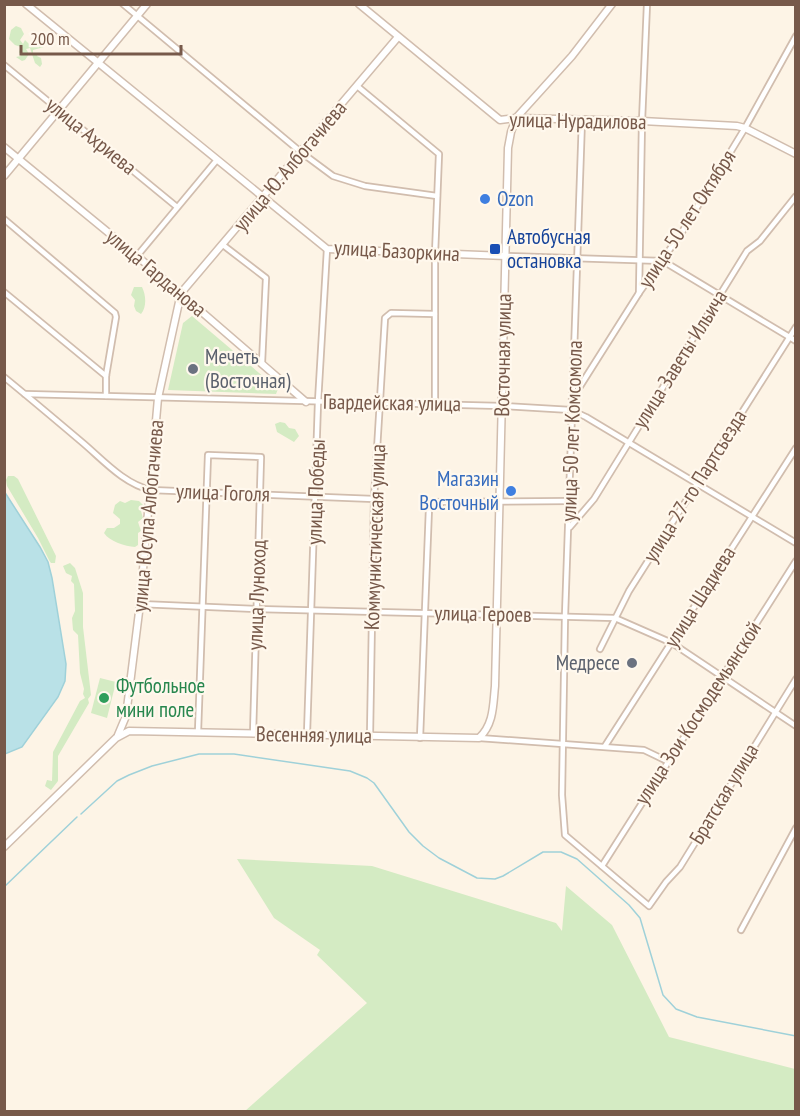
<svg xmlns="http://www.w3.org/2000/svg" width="800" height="1116" viewBox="0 0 800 1116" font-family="'PT Sans Narrow',sans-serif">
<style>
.green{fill:#d4ebc3}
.water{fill:#b9e1e7;stroke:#9fd1d9;stroke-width:1.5}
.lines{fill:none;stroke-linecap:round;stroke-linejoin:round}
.stream{stroke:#9fd1d9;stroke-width:1.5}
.minor-casing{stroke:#d1bdae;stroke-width:8}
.tertiary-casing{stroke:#d1bdae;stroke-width:9}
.minor{stroke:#fff;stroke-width:4.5}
.tertiary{stroke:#fff;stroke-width:6}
.shop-dot{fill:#3f7fe0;stroke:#fff8ed;stroke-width:2}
.transit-dot{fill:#1a4fb4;stroke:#fff8ed;stroke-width:2}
.worship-dot{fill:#6b7280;stroke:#fff8ed;stroke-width:2}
.leisure-dot{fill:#2e9e5b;stroke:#fff8ed;stroke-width:2}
.labels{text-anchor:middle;stroke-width:4.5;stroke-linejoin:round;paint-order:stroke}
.street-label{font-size:21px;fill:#77594a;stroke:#fff8ed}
.shop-label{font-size:21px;fill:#366cbe;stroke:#fff8ed;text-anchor:start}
.transit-label{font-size:21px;fill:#164399;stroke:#fff8ed;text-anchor:start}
.worship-label{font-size:21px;fill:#5b616d;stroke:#fff8ed;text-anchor:start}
.leisure-label{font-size:21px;fill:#27864d;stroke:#fff8ed;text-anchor:start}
</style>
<rect width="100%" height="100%" fill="#fdf4e6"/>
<g class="green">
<path d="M16 26 21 28 24 34 20 40 23 44 25 40 29 44 34 38 44 47 33 50V53H38L37 56 41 58 42 64 40 67 35 63 30 48 26 49 29 54 25 60 22 61 16 57 21 56 19 52 21 47 15 45 9 39 11 30Z"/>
<path d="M134 287H142C146 295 147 307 141 314L136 311 134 306 135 300 131 295Z"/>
<path d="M192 316 278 389 276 394 168 390 183 323Z"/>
<path d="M280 422 285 423 289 428 295 429 299 436 294 442 277 432 275 424Z"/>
<path d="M8 476H14L18 479 56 556 55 563H51L49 560 38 538 7 486 6 480Z"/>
<path d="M131 500 139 501 143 505 141 511 143 518 138 522 141 531 138 533V545L135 547C125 546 110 542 104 533L107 528H114L120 524V519L113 513 115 505 120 501 125 503Z"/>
<path d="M70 563 75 568 83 593V627L91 695 88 699 89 703 58 756V781L51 790 45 786 47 780 52 781 53 752 80 701 85 698 83 694 84 689 80 673 78 635 73 630 72 618 75 611 74 584 71 581 72 576 66 573 63 566Z"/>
<path d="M100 678 116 682 107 718 91 713Z"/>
<path d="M237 859 372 866 556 923 562 931 566 886 612 925 669 1037 795 1069V1111H245L367 1003 317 955 320 950 274 918Z"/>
</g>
<path class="water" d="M4 491 40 547 48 562 52 578 66 664 65 681 58 697 22 747 5 754Z"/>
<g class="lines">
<g class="stream">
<path d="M81 814 117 781 129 775 152 766 199 754H234L350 771 367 778 374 783 409 832 423 846 439 858 477 878 495 879 503 876 543 852H561L577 859 629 905 640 918 663 995 676 1009 697 1017 796 1036"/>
<path d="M4 887 77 817"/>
</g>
<g class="minor-casing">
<g id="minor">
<path d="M123 4 302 153 333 176 365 186 437 196"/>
<path d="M4 65 177 207"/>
<path d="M357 86 439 154 435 254V404"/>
<path d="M582 119 565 616 562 795 565 835 649 906 666 882 680 867 796 679"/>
<path d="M4 219 115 313 116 317 106 376V396"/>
<path d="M223 245 266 278 262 363"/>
<path d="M137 256 216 161"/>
<path d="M506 256 663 261 796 341"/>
<path d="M4 292 106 376"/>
<path d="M639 293 642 121 647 4"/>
<path d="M4 377C31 399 57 421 83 443 103 460 124 484 151 490L374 499"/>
<path d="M25 394 502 406 571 410 586 417 796 543"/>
<path d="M572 399 639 293 682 232 745 128 796 36"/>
<path d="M570 527 594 499 747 251 760 241 796 196"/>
<path d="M140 604 256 609 615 618 672 643 796 726"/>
<path d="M600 649 629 591 796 327"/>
<path d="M198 732 208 455 261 457 253 734"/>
<path d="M307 734 318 402 327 249"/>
<path d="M370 736 374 499 385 318 391 313 435 314"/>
<path d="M420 738 429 508 432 502 569 501"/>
<path d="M479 738 644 750 667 761"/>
<path d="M605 746 796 448"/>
<path d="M602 866 796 561"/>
<path d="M741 930 796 828"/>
</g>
</g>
<g class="tertiary-casing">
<g id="tertiary">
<path d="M26 4 327 249 506 256"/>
<path d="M359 4 500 120 516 118 642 121 737 126 745 128 796 154"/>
<path d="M4 147 137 256 306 402"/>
<path d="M4 176 147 4"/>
<path d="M118 735 126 716 140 604 158 398 181 293 398 37"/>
<path d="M4 847 116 738 129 731 479 738C494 724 493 705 495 686L508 148 511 132 516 118 572 56 612 4"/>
</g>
</g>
<use href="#minor" class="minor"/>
<use href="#tertiary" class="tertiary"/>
</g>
<g class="shop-dot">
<circle cx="485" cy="199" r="6"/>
<circle cx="511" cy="491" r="6"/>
</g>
<rect class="transit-dot" x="489" y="243" width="12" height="12" rx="3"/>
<g class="worship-dot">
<circle cx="193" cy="369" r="6"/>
<circle cx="632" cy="663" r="6"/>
</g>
<circle class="leisure-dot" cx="104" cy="698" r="6"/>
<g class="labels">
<g class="street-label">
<text transform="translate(578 121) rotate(1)" y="7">улица Нурадилова</text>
<text transform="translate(91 136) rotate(39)" y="7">улица Ахриева</text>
<text transform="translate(290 166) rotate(-50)" y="7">улица Ю. Албогачиева</text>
<text transform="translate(687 219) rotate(-57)" y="7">улица 50 лет Октября</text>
<text transform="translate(397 251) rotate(3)" y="7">улица Базоркина</text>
<text transform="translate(156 273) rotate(40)" y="7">улица Гарданова</text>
<text transform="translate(503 355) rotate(-89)" y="7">Восточная улица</text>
<text transform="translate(680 359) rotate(-58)" y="7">улица Заветы Ильича</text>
<text transform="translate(392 403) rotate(1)" y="7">Гвардейская улица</text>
<text transform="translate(572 431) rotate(-88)" y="7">улица 50 лет Комсомола</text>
<text transform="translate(695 486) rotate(-58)" y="7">улица 27-го Партсъезда</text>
<text transform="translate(316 492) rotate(-88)" y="7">улица Победы</text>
<text transform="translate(223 493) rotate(2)" y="7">улица Гоголя</text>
<text transform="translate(148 516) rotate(-85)" y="7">улица Юсупа Албогачиева</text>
<text transform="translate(375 537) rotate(-88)" y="7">Коммунистическая улица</text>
<text transform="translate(257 595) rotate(-88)" y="7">улица Луноход</text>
<text transform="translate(700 597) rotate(-58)" y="7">улица Шадиева</text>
<text transform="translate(483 614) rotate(1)" y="7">улица Героев</text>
<text transform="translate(698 713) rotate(-57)" y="7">улица Зои Космодемьянской</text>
<text transform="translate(314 735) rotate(1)" y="7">Весенняя улица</text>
<text transform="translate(724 794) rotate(-59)" y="7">Братская улица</text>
</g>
<g class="shop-label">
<text x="497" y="206">Ozon</text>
<text x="499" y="486" text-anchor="end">Магазин<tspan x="499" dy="24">Восточный</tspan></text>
</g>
<g class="transit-label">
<text x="507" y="244">Автобусная<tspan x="507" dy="24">остановка</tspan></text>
</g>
<g class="worship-label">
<text x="205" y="364">Мечеть<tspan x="205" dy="24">(Восточная)</tspan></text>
<text x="620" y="670" text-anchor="end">Медресе</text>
</g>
<g class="leisure-label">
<text x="116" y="693">Футбольное<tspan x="116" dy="24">мини поле</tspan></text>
</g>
</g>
<rect width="800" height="1116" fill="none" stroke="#77594a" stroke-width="12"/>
<path d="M21 45v9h160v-9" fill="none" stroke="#77594a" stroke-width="3"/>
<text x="30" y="45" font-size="18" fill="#77594a" stroke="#fff8ed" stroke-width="4.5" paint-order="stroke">200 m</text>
</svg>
